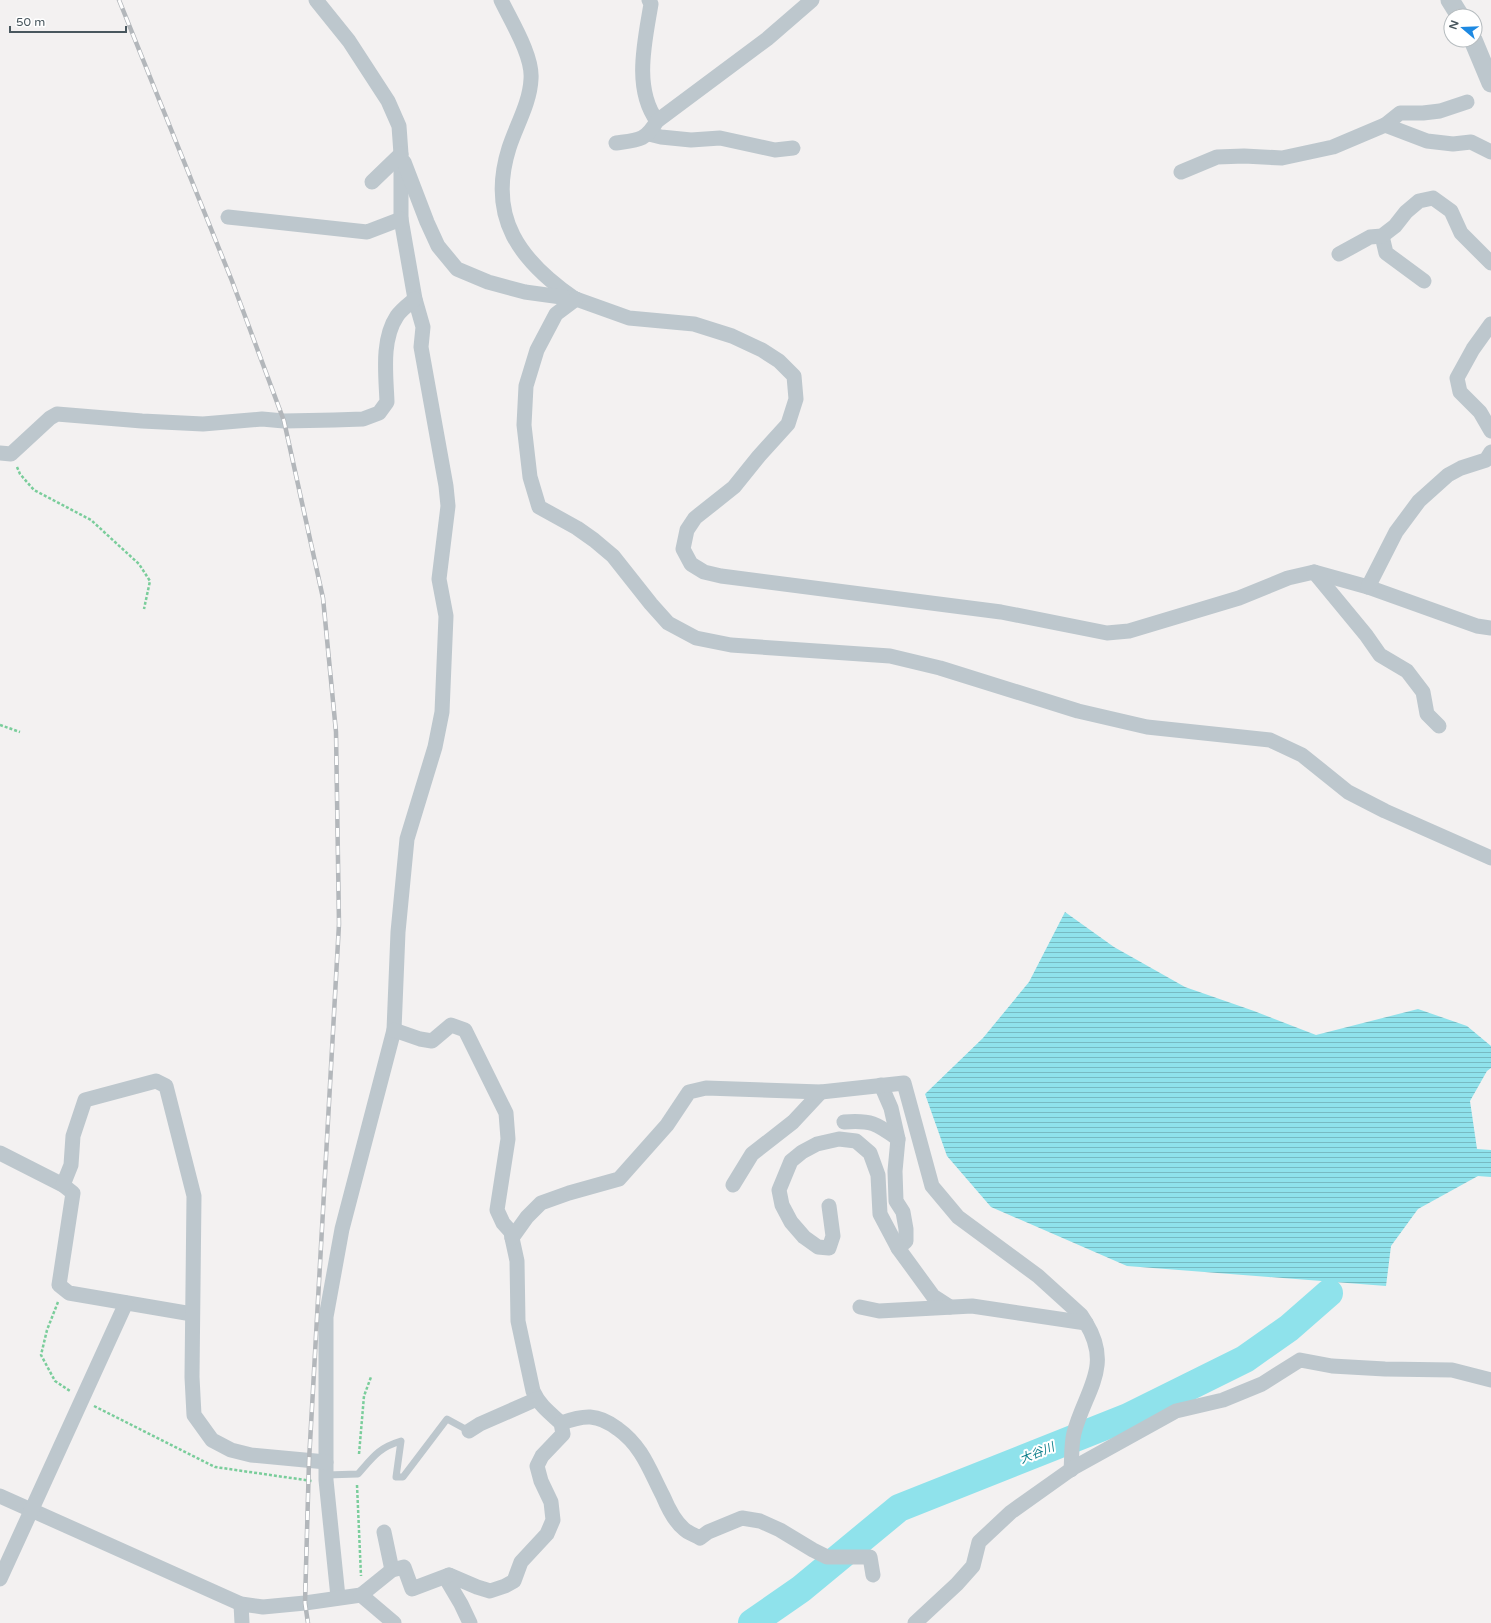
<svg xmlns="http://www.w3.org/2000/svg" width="1491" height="1623" viewBox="0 0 1491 1623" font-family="'Varela Round','Noto Sans JP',sans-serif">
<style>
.water{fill:url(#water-rules)}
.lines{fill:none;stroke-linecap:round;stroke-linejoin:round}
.river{stroke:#8fe2eb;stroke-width:28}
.path{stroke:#7acd9b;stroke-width:2.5;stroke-dasharray:3 2;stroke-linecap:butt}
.service{stroke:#bdc7cd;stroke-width:7}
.minor{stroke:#bdc7cd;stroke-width:15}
.tertiary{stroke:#bdc7cd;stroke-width:19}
.rail-casing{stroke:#b3b7bb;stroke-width:4.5}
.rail{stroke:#fff;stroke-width:3;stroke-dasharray:9;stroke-linecap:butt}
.labels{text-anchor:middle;stroke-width:4;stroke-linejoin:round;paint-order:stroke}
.water-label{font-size:12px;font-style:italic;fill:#0f808c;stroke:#fff}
</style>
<defs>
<pattern id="water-rules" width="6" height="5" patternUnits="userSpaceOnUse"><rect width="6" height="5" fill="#8fe2eb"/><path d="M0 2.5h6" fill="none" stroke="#77bac2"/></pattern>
</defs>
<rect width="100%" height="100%" fill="#f3f1f1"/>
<path class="water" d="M1065 912 1114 947 1185 987 1254 1011 1316 1035 1418 1009 1467 1026 1491 1046V1068L1487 1071 1470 1101 1477 1149 1491 1150V1177L1478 1176 1418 1209 1391 1246 1386 1286 1127 1266 991 1207 947 1156 925 1094 983 1038 1029 982Z"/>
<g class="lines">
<path class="river" d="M752 1623 801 1589 899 1508 1128 1417 1245 1359 1289 1328 1329 1293"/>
<g class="path">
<path d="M17 467 20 474 34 490 91 520 139 564 150 581 144 609"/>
<path d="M0 725 20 732"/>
<path d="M58 1302 47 1330 41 1355 55 1381 70 1391"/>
<path d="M94 1406 215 1467 312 1481"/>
<path d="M359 1454 364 1396 371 1377"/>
<path d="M357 1485 361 1576"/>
</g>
<path class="service" d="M326 1475 358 1474C373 1457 378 1448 401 1441L396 1477H403L447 1419 469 1431"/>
<g class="minor">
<path d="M316 0 349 41 388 101 399 126 401 154V219L415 299 423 327 421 347 446 486 448 506 439 579 446 616 442 712 435 747 407 839 398 932 394 1030 342 1229 326 1317V1480L338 1597"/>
<path d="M501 0C511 21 533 56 531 79 530 103 516 126 509 148 487 218 520 261 575 299"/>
<path d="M649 0 651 4C645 41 633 88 657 121"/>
<path d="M1385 125 1400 113H1423L1440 111 1467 102"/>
<path d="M649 134 661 137 691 140 720 138 775 150 793 148"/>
<path d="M616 143C639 140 645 141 657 121L767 39 812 0"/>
<path d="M404 162 427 222 438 246 457 269 488 282 525 292 576 299 629 318 694 324 732 336 762 350 779 361 794 376 796 399 788 424 759 456 734 487 695 518 687 530 683 549 691 564 704 572 721 576 1001 612 1107 633 1129 631 1239 598 1288 578 1314 572 1368 587 1477 626 1491 628"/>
<path d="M1181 172 1217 157 1244 156 1282 158 1333 147 1385 125 1427 141 1453 144 1471 142 1491 152"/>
<path d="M372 182 401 154"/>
<path d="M228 217 367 232 401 219"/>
<path d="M1382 236 1386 253 1424 281"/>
<path d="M1339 254 1370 237 1382 236 1395 226 1406 212 1419 201 1433 198 1451 211 1461 233 1491 263"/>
<path d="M576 299 556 314 537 350 526 386 524 425 530 477 539 507 577 528 594 540 613 556 651 604 668 623 696 638 731 645 890 656 940 668 1078 711 1147 727 1270 740 1302 755 1348 792 1385 811 1491 858"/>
<path d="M1491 324 1473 349 1457 378 1460 392 1480 412 1491 431"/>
<path d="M0 453 11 454 50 418 57 414 142 421 203 424 262 419 284 421 334 420 363 419 379 413 387 402C386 375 381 340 397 316 401 310 409 304 415 299"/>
<path d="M1314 572 1366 635 1380 655 1407 671 1423 692 1427 714 1439 726"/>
<path d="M1368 587 1396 532 1419 501 1448 475 1461 468 1486 460 1491 452"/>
<path d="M394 1030 420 1039 432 1041 451 1025 465 1030 506 1113 508 1139 497 1210 503 1223 511 1232 512 1238 517 1261 518 1321 533 1391C539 1405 550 1413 561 1423L563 1434 542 1456 537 1466 541 1481 551 1502 553 1520 547 1534 521 1562 514 1581 505 1586 490 1591 477 1587 449 1575 448 1582 461 1604 470 1623"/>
<path d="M881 1085 891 1108 898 1139 895 1171 896 1201 903 1212 906 1229V1241L898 1248"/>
<path d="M844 1122C871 1120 876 1123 898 1139"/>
<path d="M0 1153 63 1185 73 1193 59 1285 69 1293 192 1314"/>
<path d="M63 1185 71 1165 73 1136 85 1100 156 1081 166 1086 194 1196 192 1377 194 1415 212 1440 231 1450 251 1455 326 1462"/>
<path d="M733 1185 752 1154 793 1122 821 1092"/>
<path d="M829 1206 833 1236 829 1248 818 1247 804 1237 791 1222 782 1205 779 1190 791 1161 802 1152 817 1144 839 1139 856 1141 870 1153 878 1175 880 1214 898 1248 933 1296 950 1307"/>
<path d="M512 1238 527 1217 541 1203 569 1193 619 1179 667 1125 689 1092 706 1088 821 1092 904 1083 932 1186 958 1217 1038 1276 1081 1315 1086 1323"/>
<path d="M860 1307 879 1311 972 1306 1086 1323C1113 1367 1085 1391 1074 1433 1071 1445 1072 1459 1071 1470"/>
<path d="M561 1423C584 1415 597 1413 618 1429 642 1446 650 1471 663 1496 668 1508 674 1521 684 1529 688 1533 695 1535 700 1538L708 1532 742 1518 760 1521 780 1530 813 1550 827 1557H870L873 1575"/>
<path d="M469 1431 480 1424 537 1399"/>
<path d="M0 1496 241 1604 263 1607 305 1603 361 1595 394 1623"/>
<path d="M384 1532 392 1570"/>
<path d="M0 1579 126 1303"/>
<path d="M361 1595 392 1570 404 1567 412 1589 449 1575"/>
<path d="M241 1604 242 1623"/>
<path d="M915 1623 957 1584 973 1566 979 1542 1011 1512 1073 1468 1176 1411 1223 1400 1262 1384 1300 1360 1332 1366 1385 1369 1452 1370 1491 1380"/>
</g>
<g class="tertiary">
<path d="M1450 0 1460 16"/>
<path d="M1473 40 1491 83"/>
</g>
<g class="rail-casing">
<path id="rail" d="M119 0 232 281 284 421 323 598 336 732 339 924 309 1461 305 1603 308 1623"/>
</g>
<use href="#rail" class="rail"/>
</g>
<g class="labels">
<g class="water-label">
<text transform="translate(1037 1453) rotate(-22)" y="4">大谷川</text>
</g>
</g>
<g transform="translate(1463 28) rotate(289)"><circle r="19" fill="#ffffff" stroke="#b6bcbf"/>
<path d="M0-3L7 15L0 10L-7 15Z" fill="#1d89e2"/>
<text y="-6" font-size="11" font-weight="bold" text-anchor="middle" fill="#49575e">N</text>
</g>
<path d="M10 26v6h116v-6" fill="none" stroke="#49575e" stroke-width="2"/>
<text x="16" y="26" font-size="12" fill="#49575e" stroke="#ffffff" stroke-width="3" paint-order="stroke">50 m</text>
</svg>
